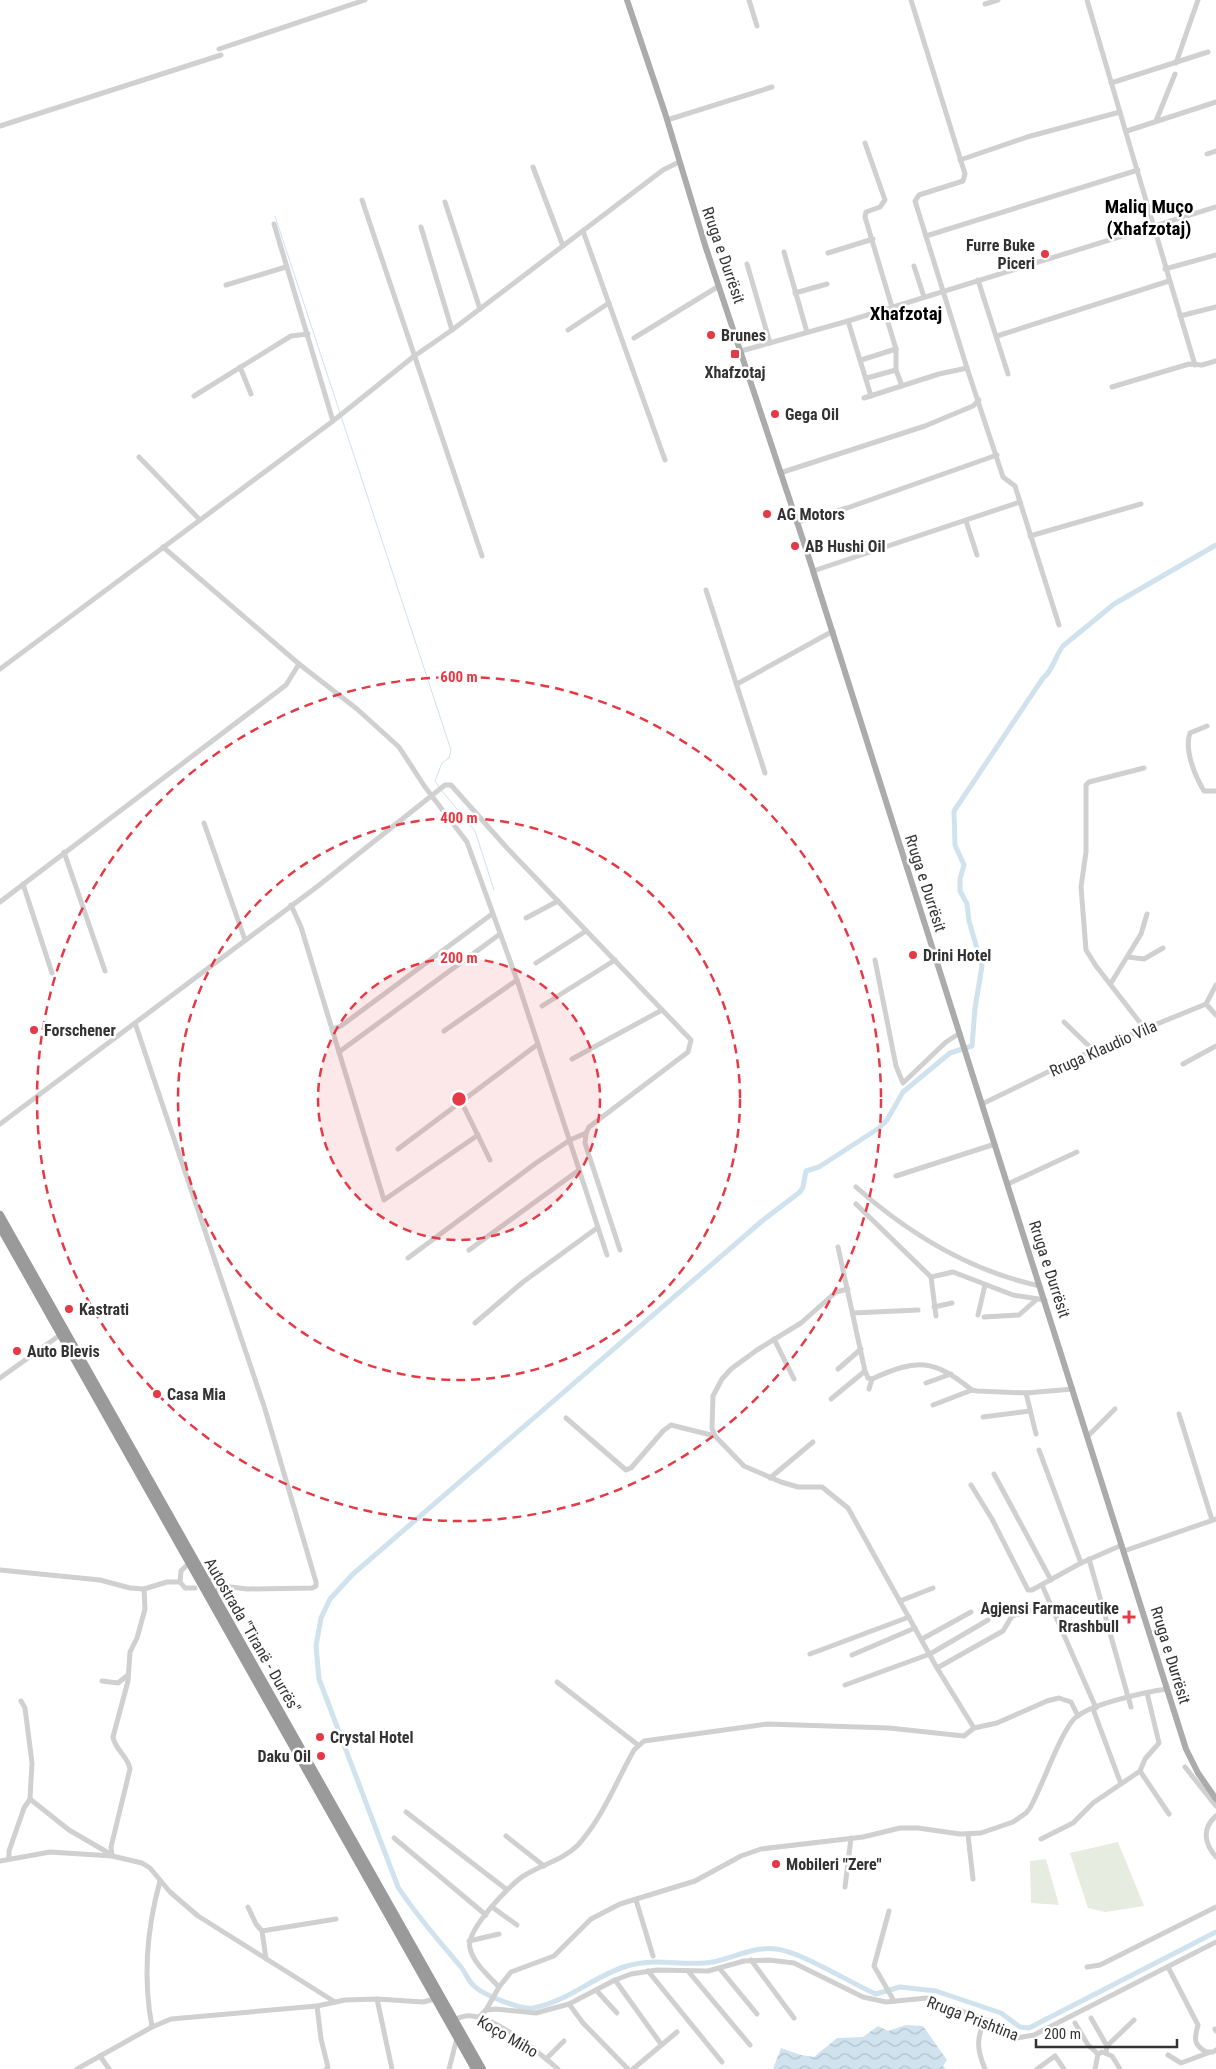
<svg xmlns="http://www.w3.org/2000/svg" width="1216" height="2069" viewBox="0 0 1216 2069" font-family="'Roboto Condensed',sans-serif">
<style>
.green{fill:#e6ecdf}
.water{fill:url(#water-waves)}
.lines{fill:none;stroke-linecap:round;stroke-linejoin:round}
.stream{stroke:#cfe2ee;stroke-width:1}
.canal{stroke:#cfe2ee;stroke-width:5}
.minor{stroke:#d0d0d0;stroke-width:5}
.major{stroke:#ababab;stroke-width:6}
.highway{stroke:#9a9a9a;stroke-width:8}
.ring{fill:none;stroke:#e63946;stroke-width:2.5;stroke-dasharray:9 6}
.poi-dot{fill:#e63946;stroke:#fff;stroke-width:2}
.labels{text-anchor:middle;stroke-width:5;stroke-linejoin:round;paint-order:stroke}
.poi-label{font-size:16px;font-weight:bold;fill:#333;stroke:#fff;text-anchor:start}
.street-label{font-size:16px;fill:#333;stroke:#fff}
.quarter-label{font-size:19px;font-weight:bold;fill:#000;stroke:#fff}
.centre{fill:#e63946;stroke:#fff;stroke-width:2.5}
.ring-label{font-size:15px;text-anchor:middle;font-weight:bold;fill:#e63946;stroke:#fff;stroke-width:5;stroke-linejoin:round;paint-order:stroke}
</style>
<defs>
<pattern id="water-waves" width="16" height="10" patternUnits="userSpaceOnUse" patternTransform="scale(1.25)"><rect width="16" height="10" fill="#cfe2ee"/><path d="M0 5q4-4 8 0t8 0" fill="none" stroke="#b2c2cd"/></pattern>
</defs>
<rect width="100%" height="100%" fill="#fff"/>
<g class="green">
<path d="M1118 1842 1144 1906 1105 1912 1088 1908 1070 1853Z"/>
<path d="M1046 1859 1059 1905 1031 1903 1030 1861Z"/>
</g>
<path class="water" d="M906 2025 923 2026 947 2060 943 2066 946 2069H773L781 2048 801 2055 814 2057 837 2038 863 2037 878 2026 888 2031Z"/>
<g class="lines">
<g class="stream">
<path d="M275 216 340 413"/>
<path d="M341 416 451 750 449 758 442 763 435 781 440 788"/>
<path d="M442 791 475 831 494 890"/>
</g>
<path class="canal" d="M1216 545 1114 604 1063 646C1055 656 1053 671 1043 678L954 811 955 845 964 865 960 879V891L967 904 969 921 982 966 975 1008 972 1046 950 1053 903 1092 887 1120 879 1128 819 1167 806 1171 803 1187 800 1192 762 1221 353 1574 330 1599 321 1618 316 1646 319 1679 398 1887C416 1915 439 1941 461 1967 466 1973 468 1981 474 1986 483 1995 521 2010 533 2008 570 2001 593 1976 627 1966 655 1957 685 1967 713 1962 734 1958 754 1946 776 1949 802 1952 850 1983 876 1994L900 1987 936 1991 1001 2013 1020 2027 1029 2028 1216 1932"/>
<g class="minor">
<path d="M749 0 757 26"/>
<path d="M911 0 965 174 963 181 919 195 915 201 967 368"/>
<path d="M1087 0C1123 122 1158 243 1195 365"/>
<path d="M985 4 998 0"/>
<path d="M219 49 365 0"/>
<path d="M1176 63 1198 0"/>
<path d="M1111 83 1208 52"/>
<path d="M667 120 772 87"/>
<path d="M1156 121 1175 74"/>
<path d="M0 126 221 55"/>
<path d="M1127 131 1216 102"/>
<path d="M865 143 885 200 880 207 866 212 865 217 892 307"/>
<path d="M1207 154 1216 151"/>
<path d="M960 160 1027 137 1120 112"/>
<path d="M533 167 563 246"/>
<path d="M362 200 482 556"/>
<path d="M445 202 480 309"/>
<path d="M274 224 333 421"/>
<path d="M421 227 452 330"/>
<path d="M583 231 665 460"/>
<path d="M926 236 1138 170"/>
<path d="M784 252 807 332"/>
<path d="M828 253 873 239"/>
<path d="M747 264 770 343"/>
<path d="M914 266 924 297"/>
<path d="M1165 269 1216 255"/>
<path d="M978 280 1008 374"/>
<path d="M226 285 286 267"/>
<path d="M795 293 827 284"/>
<path d="M884 309 896 349V370L902 386"/>
<path d="M1180 316 1216 307"/>
<path d="M848 321 871 396"/>
<path d="M568 330 609 303"/>
<path d="M997 336 1169 281"/>
<path d="M634 338 719 286"/>
<path d="M741 351 848 321 1216 207"/>
<path d="M861 360 896 349"/>
<path d="M240 367 251 394"/>
<path d="M867 378 896 370"/>
<path d="M1112 387 1189 364 1202 365 1216 361"/>
<path d="M194 396 291 336 308 334"/>
<path d="M864 398 939 374 967 368 1003 477 1015 486 1059 625"/>
<path d="M139 457 200 520"/>
<path d="M780 473 925 426 973 406 979 400"/>
<path d="M966 521 977 555"/>
<path d="M797 522 847 508 997 455"/>
<path d="M1030 536 1141 504"/>
<path d="M163 547 299 664 357 709 399 747 425 787 467 842 517 980 607 1255"/>
<path d="M813 571 1020 502"/>
<path d="M706 590 765 773"/>
<path d="M0 669 333 421 413 357 452 330 663 170 679 162"/>
<path d="M737 684 833 631"/>
<path d="M1207 726 1190 733C1184 750 1195 776 1204 791H1216"/>
<path d="M1144 768 1089 782 1086 785V852L1081 887 1086 950 1096 966 1145 1029"/>
<path d="M204 823 245 940"/>
<path d="M64 852 105 971"/>
<path d="M23 884 52 973"/>
<path d="M0 902 286 685 299 664"/>
<path d="M291 905 301 927 384 1200 478 1135"/>
<path d="M526 918 558 901"/>
<path d="M1128 957 1144 959 1163 948"/>
<path d="M875 960 896 1066 903 1083 946 1042 960 1033"/>
<path d="M536 963 586 931"/>
<path d="M1111 983 1141 934 1147 914"/>
<path d="M1206 1004 1216 1015"/>
<path d="M542 1006 615 960"/>
<path d="M1064 1022 1093 1050"/>
<path d="M135 1023 265 1409 316 1582V1586L312 1588 247 1589 223 1586"/>
<path d="M332 1029 341 1026 492 914"/>
<path d="M444 1031 517 980"/>
<path d="M339 1052 500 934"/>
<path d="M572 1059 662 1010"/>
<path d="M1183 1064 1216 1046"/>
<path d="M461 1101 490 1160"/>
<path d="M982 1104 1093 1050 1206 1004 1216 985"/>
<path d="M0 1124 318 886 445 785H451L507 848 691 1040 688 1052 589 1127 586 1133 585 1143 620 1250"/>
<path d="M398 1149 538 1044"/>
<path d="M896 1176 995 1144"/>
<path d="M1008 1184 1077 1152"/>
<path d="M856 1187C909 1234 970 1271 1040 1286"/>
<path d="M856 1204 931 1277 936 1316"/>
<path d="M838 1247 865 1371 868 1378 872 1379"/>
<path d="M469 1250 579 1170"/>
<path d="M408 1258 536 1163 570 1140 586 1133"/>
<path d="M931 1277 953 1272 1013 1295 1045 1300"/>
<path d="M848 1289 836 1292 801 1323 757 1350 731 1369 722 1379 713 1396 712 1428 715 1436 744 1466 781 1482 798 1487H822L848 1508 937 1668 974 1728"/>
<path d="M934 1307 952 1303"/>
<path d="M853 1313 918 1310"/>
<path d="M978 1315 985 1285"/>
<path d="M984 1317 1019 1315 1036 1300"/>
<path d="M475 1323 523 1282 597 1228"/>
<path d="M774 1339 794 1379"/>
<path d="M838 1369 861 1349"/>
<path d="M0 1378 60 1335"/>
<path d="M926 1383 951 1374"/>
<path d="M869 1389 872 1379C918 1358 933 1359 972 1390L977 1391 1026 1393 1073 1389"/>
<path d="M1026 1393 1036 1434"/>
<path d="M831 1399 865 1371"/>
<path d="M933 1405 972 1390"/>
<path d="M1179 1414 1212 1520"/>
<path d="M983 1417 1030 1411"/>
<path d="M566 1418 626 1470 631 1468 663 1431 671 1425 715 1436"/>
<path d="M1088 1436 1115 1409"/>
<path d="M1039 1450 1081 1563"/>
<path d="M994 1474 1051 1580"/>
<path d="M770 1478 813 1442"/>
<path d="M971 1485 992 1519 1028 1590H1032L1081 1563 1122 1545"/>
<path d="M1124 1551 1216 1519"/>
<path d="M1089 1559 1131 1707"/>
<path d="M189 1563 181 1571 180 1582 185 1588H195"/>
<path d="M0 1570 100 1580 130 1588 144 1589 167 1582H180"/>
<path d="M212 1578 221 1576 224 1580 223 1586 214 1593"/>
<path d="M1042 1585 1096 1708"/>
<path d="M900 1601 933 1588"/>
<path d="M922 1639 971 1612"/>
<path d="M810 1654 909 1617"/>
<path d="M852 1655 915 1628"/>
<path d="M937 1668 1003 1631 1012 1616 1050 1605"/>
<path d="M102 1681 118 1683 128 1675"/>
<path d="M557 1682 638 1745"/>
<path d="M845 1685 930 1654 988 1620"/>
<path d="M1093 1709 1121 1784"/>
<path d="M1185 1767 1216 1806"/>
<path d="M1140 1771 1169 1814"/>
<path d="M30 1799 69 1830 112 1855"/>
<path d="M406 1812 506 1889"/>
<path d="M1216 1816C1201 1829 1205 1844 1216 1857"/>
<path d="M968 1835 973 1879"/>
<path d="M506 1836 544 1866"/>
<path d="M394 1838 486 1915"/>
<path d="M1041 1839 1073 1823 1093 1803 1140 1771 1145 1759 1159 1743 1147 1693"/>
<path d="M112 1856 111 1847 130 1769C128 1756 115 1750 113 1737L128 1681 130 1652 137 1638 145 1609 144 1589"/>
<path d="M9 1859V1851L24 1808 30 1799 32 1763 25 1708 21 1701"/>
<path d="M0 1861 50 1852 112 1856 142 1863 150 1868 170 1892 198 1916 335 2002"/>
<path d="M845 1887 851 1838"/>
<path d="M636 1900 653 1956"/>
<path d="M248 1907 256 1924 262 1931 266 1959"/>
<path d="M492 1907 517 1925"/>
<path d="M889 1911 874 1966 894 2001"/>
<path d="M262 1931 336 1919"/>
<path d="M469 1941 499 1934"/>
<path d="M751 1960 794 2018"/>
<path d="M1087 1967 1100 1965 1216 1907"/>
<path d="M1168 1967 1198 2025C1195 2037 1192 2044 1206 2052H1213L1216 2050"/>
<path d="M720 1969 757 2014"/>
<path d="M648 1971 722 2062"/>
<path d="M688 1971 750 2045"/>
<path d="M615 1980 661 2044"/>
<path d="M499 1987C489 1976 473 1963 470 1948 465 1931 511 1883 525 1875 543 1864 563 1860 578 1845 603 1817 616 1782 634 1750L644 1741 767 1724 889 1728 964 1736 974 1728 997 1723 1047 1701 1059 1698 1071 1702 1078 1716"/>
<path d="M596 1990 617 2013"/>
<path d="M377 1999 392 2069"/>
<path d="M569 2004 583 2023 628 2069"/>
<path d="M317 2006 321 2039 328 2067 326 2069"/>
<path d="M486 2010 496 2009 536 2013 569 2004 615 1980 631 1974 657 1970 708 1971 744 1961 769 1960 794 1963 863 1997 886 2002 927 1998 997 2024 1017 2038 1034 2035 1216 1942"/>
<path d="M479 2017 486 2010 499 1987 511 1972 554 1956 591 1919 620 1904 695 1881 741 1856 761 1849 863 1837 900 1828H918L960 1834 981 1833 1013 1822 1026 1813 1030 1808C1042 1787 1061 1731 1075 1718 1090 1704 1146 1692 1167 1689"/>
<path d="M1091 2018 1107 2046 1106 2053"/>
<path d="M454 2020C460 2017 466 2015 472 2016 496 2018 540 2053 558 2069"/>
<path d="M1075 2023 1088 2045 1098 2054 1095 2069"/>
<path d="M152 2027C143 1979 147 1928 160 1881"/>
<path d="M1215 2029 1216 2031"/>
<path d="M1107 2046 1134 2020"/>
<path d="M1098 2054 1102 2052 1112 2056 1120 2069"/>
<path d="M1168 2055 1181 2063 1208 2053"/>
<path d="M100 2056 109 2069"/>
<path d="M546 2059 564 2041"/>
<path d="M77 2069 152 2027 171 2019 317 2006 345 2000 377 1999 423 2002 435 1999"/>
<path d="M449 2069 457 2038"/>
<path d="M633 2069 677 2032"/>
<path d="M985 2069C977 2050 976 2038 985 2020"/>
<path d="M1037 2069 1055 2056 1064 2069"/>
</g>
<path class="major" d="M627 0 665 113 705 245 808 555 1186 1749 1198 1773 1216 1799"/>
<g class="highway">
<path d="M0 1215 482 2069"/>
<path d="M0 1227 475 2069"/>
</g>
</g>
<circle cx="459" cy="1099" r="141" fill="#e63946" fill-opacity=".12"/>
<g class="ring">
<circle cx="459" cy="1099" r="141"/>
<circle cx="459" cy="1099" r="281"/>
<circle cx="459" cy="1099" r="422"/>
</g>
<g class="poi-dot">
<circle cx="1045" cy="254" r="5"/>
<circle cx="711" cy="335" r="5"/>
<rect x="730" y="349" width="10" height="10" rx="2.5"/>
<circle cx="775" cy="414" r="5"/>
<circle cx="767" cy="514" r="5"/>
<circle cx="795" cy="546" r="5"/>
<circle cx="913" cy="955" r="5"/>
<circle cx="34" cy="1030" r="5"/>
<circle cx="69" cy="1309" r="5"/>
<circle cx="17" cy="1351" r="5"/>
<circle cx="157" cy="1394" r="5"/>
<path d="M1126.5 1609.5h5v5h5v5h-5v5h-5v-5h-5v-5h5z"/>
<circle cx="320" cy="1737" r="5"/>
<circle cx="321" cy="1756" r="5"/>
<circle cx="776" cy="1864" r="5"/>
</g>
<g class="labels">
<g class="poi-label">
<text x="1035" y="251" text-anchor="end">Furre Buke<tspan x="1035" dy="18">Piceri</tspan></text>
<text x="721" y="341">Brunes</text>
<text x="735" y="378" text-anchor="middle">Xhafzotaj</text>
<text x="785" y="420">Gega Oil</text>
<text x="777" y="520">AG Motors</text>
<text x="805" y="552">AB Hushi Oil</text>
<text x="923" y="961">Drini Hotel</text>
<text x="44" y="1036">Forschener</text>
<text x="79" y="1315">Kastrati</text>
<text x="27" y="1357">Auto Blevis</text>
<text x="167" y="1400">Casa Mia</text>
<text x="1119" y="1614" text-anchor="end">Agjensi Farmaceutike<tspan x="1119" dy="18">Rrashbull</tspan></text>
<text x="330" y="1743">Crystal Hotel</text>
<text x="311" y="1762" text-anchor="end">Daku Oil</text>
<text x="786" y="1870">Mobileri "Zere"</text>
</g>
<g class="street-label">
<text transform="translate(724 255) rotate(71)" y="6">Rruga e Durrësit</text>
<text transform="translate(926 883) rotate(72)" y="6">Rruga e Durrësit</text>
<text transform="translate(1103 1048) rotate(-24)" y="6">Rruga Klaudio Vila</text>
<text transform="translate(1050 1269) rotate(72)" y="6">Rruga e Durrësit</text>
<text transform="translate(253 1635) rotate(60)" y="6">Autostrada "Tiranë - Durrës"</text>
<text transform="translate(1171 1655) rotate(73)" y="6">Rruga e Durrësit</text>
<text transform="translate(973 2018) rotate(21)" y="6">Rruga Prishtina</text>
<text transform="translate(508 2036) rotate(30)" y="6">Koço Miho</text>
</g>
<g class="quarter-label">
<text x="1149" y="213">Maliq Muço<tspan x="1149" dy="22">(Xhafzotaj)</tspan></text>
<text x="906" y="320">Xhafzotaj</text>
</g>
</g>
<circle cx="459" cy="1099" r="8" class="centre"/>
<g class="ring-label">
<text x="459" y="682">600 m</text>
<text x="459" y="823">400 m</text>
<text x="459" y="963">200 m</text>
</g>
<path d="M1036 2039v8h141v-8" fill="none" stroke="#333333" stroke-width="2.5"/>
<text x="1044" y="2039" font-size="15" fill="#333333" stroke="#ffffff" stroke-width="4" paint-order="stroke">200 m</text>
</svg>
